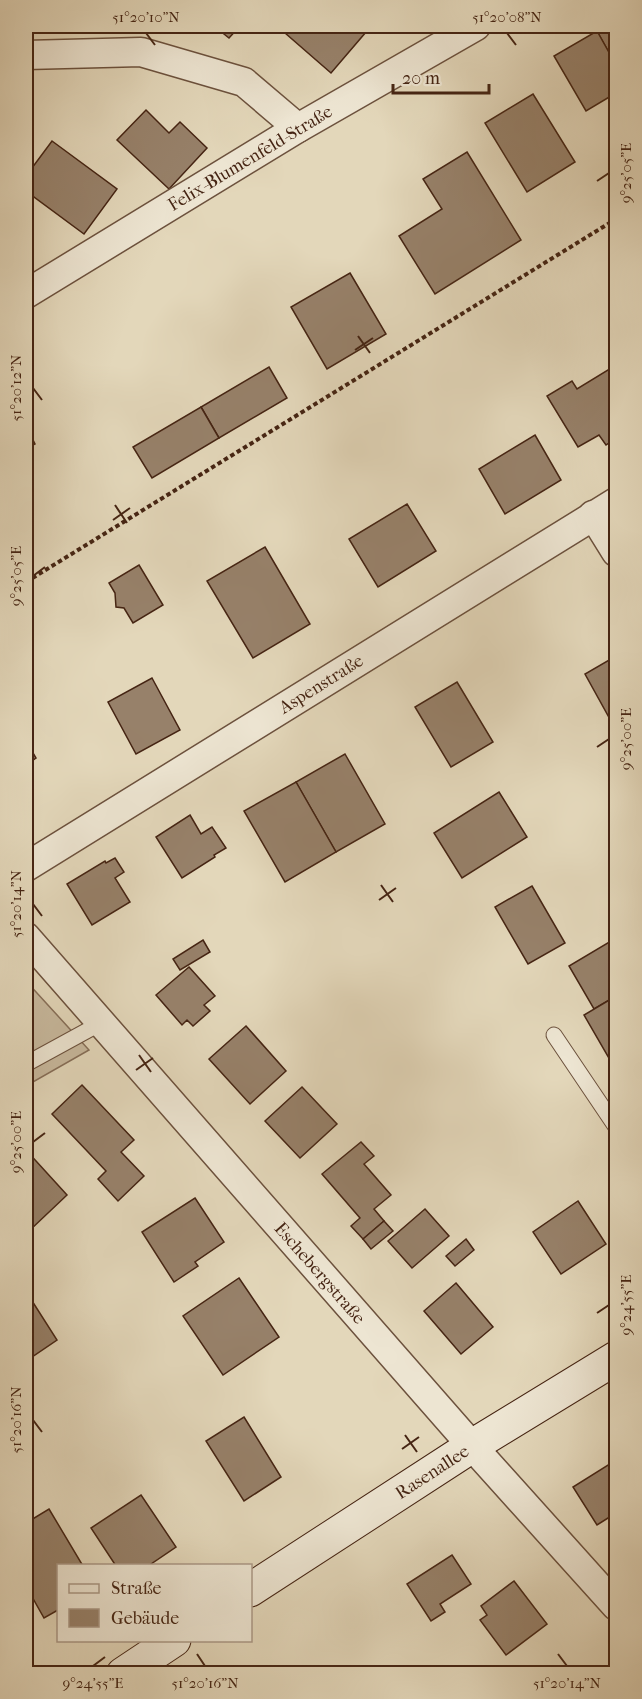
<svg xmlns="http://www.w3.org/2000/svg" width="642" height="1699" viewBox="0 0 642 1699" font-family="'IM FELL French Canon',serif">
<style>
.green{fill:#c8b99e;stroke:#866e58;stroke-width:1.5}
.building{fill:#97816a;stroke:#452413;stroke-width:1.5}
.lines{fill:none;stroke-linecap:round;stroke-linejoin:round}
.service-casing{stroke:#6c513d;stroke-width:17}
.minor-casing{stroke:#6c513d;stroke-width:31}
.secondary-casing{stroke:#452413;stroke-width:35}
.path{stroke:#452413;stroke-width:4;stroke-dasharray:4.5 3;stroke-linecap:butt}
.service{stroke:#ede5d2;stroke-width:15}
.minor{stroke:#ede5d2;stroke-width:28}
.secondary{stroke:#ede5d2;stroke-width:33}
.ticks{fill:none;stroke:#452413;stroke-width:2}
.labels{text-anchor:middle;stroke-width:4.5;stroke-linejoin:round;paint-order:stroke}
.street-label{font-size:18px;fill:#452413;stroke:#ede5d2}
.neatline{fill:none;stroke:#452413;stroke-width:2}
.ticks-label{font-size:15px;text-anchor:middle;fill:#452413}
</style>
<rect width="100%" height="100%" fill="#e3d7ba"/>
<filter id="stains"><feTurbulence type="fractalNoise" baseFrequency=".00333" numOctaves="4"/><feColorMatrix values="0 0 0 0 .2 0 0 0 0 .09 0 0 0 0 .02 0 0 0 .5 -.17"/></filter>
<radialGradient id="worn" r=".72"><stop offset=".6" stop-color="#630" stop-opacity="0"/><stop offset="1" stop-color="#630" stop-opacity=".3"/></radialGradient>
<path class="green" d="M26 981 89 1050 26 1086Z"/>
<g class="building">
<path d="M214 26H240L229 38Z"/>
<path d="M277 26H358L366 32 331 73Z"/>
<path d="M606 26H616V65L597 31Z"/>
<path d="M597 31 616 65V93L586 111 554 56Z"/>
<path d="M533 94 575 162 527 192 485 123Z"/>
<path d="M146 110 169 133 180 122 207 148 169 189 117 140Z"/>
<path d="M52 141 117 189 84 234 26 191V176Z"/>
<path d="M467 152 521 240 435 294 399 236 442 209 423 179Z"/>
<path d="M350 273 386 334 327 369 291 307Z"/>
<path d="M616 365V438L606 445 599 435 578 447 547 396 572 381 577 389Z"/>
<path d="M269 367 287 398 219 438 201 407Z"/>
<path d="M201 407 219 438 152 478 133 447Z"/>
<path d="M26 426 35 444 26 449Z"/>
<path d="M535 435 561 480 505 514 479 469Z"/>
<path d="M407 504 436 551 378 587 349 539Z"/>
<path d="M265 547 310 624 253 658 207 581Z"/>
<path d="M139 565 163 605 133 623 124 608 116 607 115 593 109 583Z"/>
<path d="M616 656V730L585 674Z"/>
<path d="M152 678 180 730 136 754 108 702Z"/>
<path d="M457 682 493 742 451 767 415 707Z"/>
<path d="M26 741 36 758 26 765Z"/>
<path d="M345 754 385 824 336 852 296 782Z"/>
<path d="M296 782 336 852 285 882 244 811Z"/>
<path d="M26 786 33 797 26 802Z"/>
<path d="M499 792 527 837 462 878 434 833Z"/>
<path d="M190 815 201 834 212 827 226 848 214 855 215 857 182 878 156 837Z"/>
<path d="M115 858 124 872 115 878 130 902 92 925 67 884 105 861 106 863Z"/>
<path d="M532 886 565 943 528 964 495 907Z"/>
<path d="M616 938V996L594 1009 569 966Z"/>
<path d="M203 940 210 952 180 970 173 959Z"/>
<path d="M189 967 215 996 204 1005 210 1011 193 1026 187 1020 182 1025 156 995Z"/>
<path d="M616 996V1056L610 1060 584 1015Z"/>
<path d="M246 1026 286 1071 250 1104 209 1059Z"/>
<path d="M82 1085 134 1140 121 1152 144 1176 118 1201 98 1179 106 1171 52 1114Z"/>
<path d="M302 1087 337 1124 300 1158 265 1121Z"/>
<path d="M361 1142 374 1156 364 1164 391 1195 374 1209 384 1221 363 1239 351 1226 360 1218 322 1174Z"/>
<path d="M26 1150 67 1195 29 1231 26 1228Z"/>
<path d="M195 1198 224 1242 195 1262 198 1266 174 1282 142 1232Z"/>
<path d="M578 1201 606 1244 561 1274 533 1232Z"/>
<path d="M425 1209 449 1236 412 1268 388 1241Z"/>
<path d="M384 1221 393 1231 371 1249 363 1239Z"/>
<path d="M466 1239 474 1250 455 1266 446 1256Z"/>
<path d="M239 1278 279 1337 223 1375 183 1316Z"/>
<path d="M456 1283 493 1327 461 1354 424 1311Z"/>
<path d="M27 1293 57 1340 26 1361V1294Z"/>
<path d="M244 1417 281 1477 244 1501 206 1441Z"/>
<path d="M616 1460V1513L597 1525 573 1487Z"/>
<path d="M141 1495 176 1547 148 1566H116L91 1528Z"/>
<path d="M49 1509 83 1566H58V1610L44 1618 26 1586V1523Z"/>
<path d="M452 1555 471 1584 440 1604 445 1612 431 1621 407 1584Z"/>
<path d="M514 1581 547 1624 506 1655 480 1620 487 1615 481 1606Z"/>
</g>
<g class="lines">
<g class="service-casing">
<g id="service">
<path d="M554 1035 616 1127"/>
<path d="M26 1064 101 1023"/>
</g>
</g>
<g class="minor-casing">
<g id="minor">
<path d="M26 55 141 52 244 82 298 128"/>
<path d="M26 294 298 128 476 26"/>
<path d="M593 515 616 552"/>
<path d="M26 867 616 502"/>
<path d="M26 937 472 1446 616 1606"/>
</g>
</g>
<g class="secondary-casing">
<g id="secondary">
<path d="M250 1590 472 1446 616 1358"/>
<path d="M123 1674 174 1640"/>
</g>
</g>
<path class="path" d="M26 582 616 219"/>
<use href="#service" class="service"/>
<use href="#minor" class="minor"/>
<use href="#secondary" class="secondary"/>
</g>
<path class="ticks" d="M146 33 155 45M507 33 516 45M597 181 609 173M358 336 370 353M355 350 373 338M33 388 42 400M115 505 127 523M113 520 130 508M33 576 45 567M597 747 609 739M381 885 393 902M379 900 396 888M33 904 42 916M139 1055 151 1072M136 1070 153 1058M33 1142 45 1133M597 1313 609 1305M33 1420 42 1432M405 1435 417 1452M402 1449 419 1437M197 1654 205 1666M558 1654 567 1666M93 1666 105 1657"/>
<g class="labels">
<g class="street-label">
<text transform="translate(250 158) rotate(-31)" y="6">Felix-Blumenfeld-Straße</text>
<text transform="translate(321 684) rotate(-32)" y="6">Aspenstraße</text>
<text transform="translate(320 1273) rotate(49)" y="6">Eschebergstraße</text>
<text transform="translate(432 1472) rotate(-33)" y="6">Rasenallee</text>
</g>
</g>
<rect width="642" height="1699" fill="none" stroke="#e3d7ba" stroke-width="66"/>
<rect x="57" y="1564" width="195" height="78" fill="#ede5d2" stroke="#aa9886" stroke-width="1.5"/>
<rect x="69" y="1584" width="30" height="9" fill="#ede5d2" stroke="#aa9886" stroke-width="1.5"/>
<text x="111" y="1594" font-size="18" fill="#452413">Straße</text>
<rect x="69" y="1609" width="30" height="18" fill="#97816a" stroke="#aa9886" stroke-width="1.5"/>
<text x="111" y="1624" font-size="18" fill="#452413">Gebäude</text>
<path d="M393 84v9h96v-9" fill="none" stroke="#452413" stroke-width="3"/>
<text x="402" y="84" font-size="18" fill="#452413" stroke="#ede5d2" stroke-width="4.5" paint-order="stroke">20 m</text>
<rect x="33" y="33" width="576" height="1633" class="neatline"/>
<g class="ticks-label">
<text x="146" y="22">51°20'10"N</text>
<text x="507" y="22">51°20'08"N</text>
<text transform="translate(626 173) rotate(-90)" y="5">9°25'05"E</text>
<text transform="translate(16 388) rotate(-90)" y="5">51°20'12"N</text>
<text transform="translate(16 576) rotate(-90)" y="5">9°25'05"E</text>
<text transform="translate(626 739) rotate(-90)" y="5">9°25'00"E</text>
<text transform="translate(16 904) rotate(-90)" y="5">51°20'14"N</text>
<text transform="translate(16 1142) rotate(-90)" y="5">9°25'00"E</text>
<text transform="translate(626 1305) rotate(-90)" y="5">9°24'55"E</text>
<text transform="translate(16 1420) rotate(-90)" y="5">51°20'16"N</text>
<text x="93" y="1688">9°24'55"E</text>
<text x="205" y="1688">51°20'16"N</text>
<text x="567" y="1688">51°20'14"N</text>
</g>
<rect width="100%" height="100%" filter="url(#stains)"/>
<rect width="100%" height="100%" fill="url(#worn)"/>
</svg>
